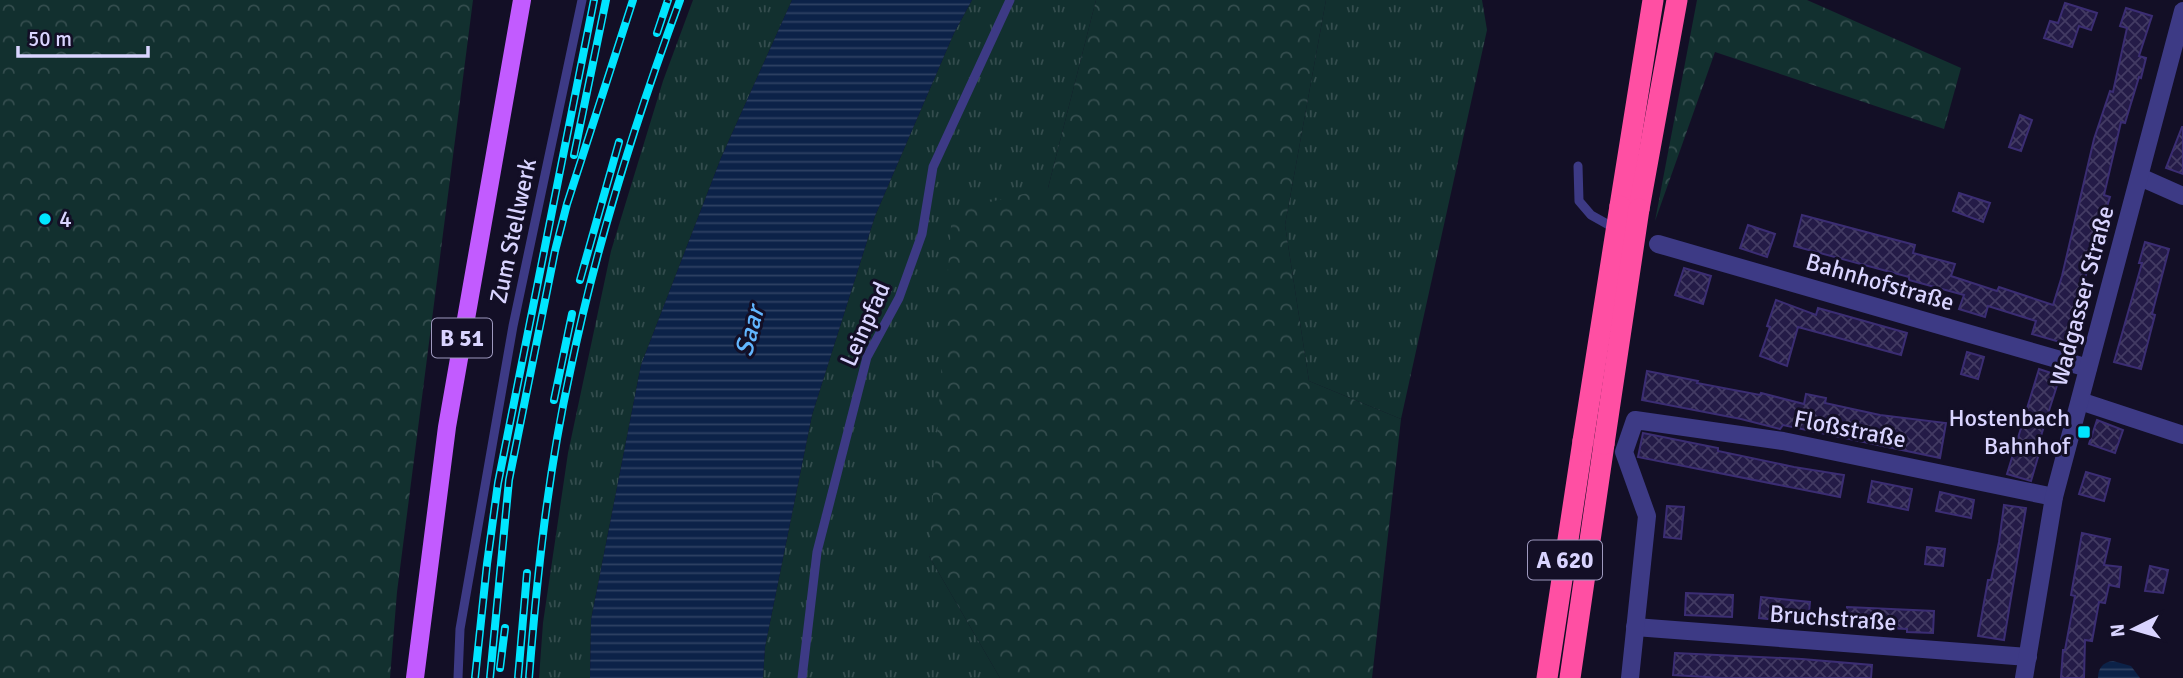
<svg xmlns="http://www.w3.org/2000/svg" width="2183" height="678" viewBox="0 0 2183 678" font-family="Signika,sans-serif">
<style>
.grass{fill:url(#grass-tufts)}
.forest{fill:url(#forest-crowns)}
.water{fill:url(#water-rules)}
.building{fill:url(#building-cross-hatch);stroke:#3b2d73;stroke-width:2}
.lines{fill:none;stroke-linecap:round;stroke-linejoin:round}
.service{stroke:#3d3a85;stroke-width:9}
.minor{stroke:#3d3a85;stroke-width:18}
.primary{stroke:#c25bff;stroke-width:18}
.motorway{stroke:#ff4fa3;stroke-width:21}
.rail-casing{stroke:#00e5ff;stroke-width:8}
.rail{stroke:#130f26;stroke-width:5;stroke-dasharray:16;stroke-linecap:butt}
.motorway-bridge{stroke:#ff4fa3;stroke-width:21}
.poi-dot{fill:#00e5ff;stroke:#130f26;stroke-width:2.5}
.labels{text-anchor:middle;stroke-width:6;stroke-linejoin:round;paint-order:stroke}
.shield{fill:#130f26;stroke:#9e99be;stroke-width:2}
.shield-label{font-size:23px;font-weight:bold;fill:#d9d4ff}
.poi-label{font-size:24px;fill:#d9d4ff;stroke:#130f26;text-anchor:start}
.street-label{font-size:24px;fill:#d9d4ff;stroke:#130f26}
.water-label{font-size:26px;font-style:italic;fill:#62b6ff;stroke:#130f26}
</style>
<defs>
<pattern id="grass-tufts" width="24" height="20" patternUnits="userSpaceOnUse" patternTransform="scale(1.75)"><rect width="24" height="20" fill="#12302f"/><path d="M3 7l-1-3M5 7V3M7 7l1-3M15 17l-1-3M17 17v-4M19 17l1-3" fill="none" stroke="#344d4e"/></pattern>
<pattern id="forest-crowns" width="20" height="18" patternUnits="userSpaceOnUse" patternTransform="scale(1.75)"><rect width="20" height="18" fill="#12302f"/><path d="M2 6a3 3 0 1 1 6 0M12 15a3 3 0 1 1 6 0" fill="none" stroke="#344d4e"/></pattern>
<pattern id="water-rules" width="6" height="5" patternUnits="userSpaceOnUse" patternTransform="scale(1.75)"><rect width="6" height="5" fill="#0c2248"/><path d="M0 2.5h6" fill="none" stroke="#2f4163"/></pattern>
<pattern id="building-cross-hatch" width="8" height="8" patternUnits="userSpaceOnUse" patternTransform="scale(1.75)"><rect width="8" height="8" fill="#241b47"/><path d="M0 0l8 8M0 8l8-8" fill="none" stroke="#433b63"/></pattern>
</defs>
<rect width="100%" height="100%" fill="#130f26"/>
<g class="grass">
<path d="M693 0H792L721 158 641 365 591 620 590 678H539L543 623 568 453 611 251 663 81Z"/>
<path d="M972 0H1096L1048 188 929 556 1000 678H763L765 647 812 415 875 216 954 33Z"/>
<path d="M1326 0H1482L1487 30 1401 419 1309 381 1285 225Z"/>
</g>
<g class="forest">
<path d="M0 0H473L397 592 390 678H0Z"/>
<path d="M1096 0H1326L1285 225 1309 381 1401 419 1372 678H1000L929 556 952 211 1048 188Z"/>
<path d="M1697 0H1807L1961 68 1944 129 1715 52 1655 221Z"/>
</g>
<g class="water">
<path d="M792 0H972L954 33 875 216 812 415 765 647 763 678H590L591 620 641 365 721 158Z"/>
<path d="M2113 661 2131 666 2140 678H2098C2098 668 2103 662 2113 661Z"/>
</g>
<g class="building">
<path d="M2065 3 2097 13 2091 30 2079 26 2072 47 2044 38 2050 21 2058 23Z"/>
<path d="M2126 8 2152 16 2139 56 2146 58 2141 78 2139 77 2125 123 2121 122 2104 195 2110 197 2104 216H2102L2067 344 2032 334 2036 321 1988 306 1985 317 1959 309 1964 295 1909 280V277L1794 246 1802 215 1915 245 1913 253 1955 264 1951 276 1997 291 1999 287 2053 305 2062 276 2094 139 2110 91 2113 92 2127 28 2120 26Z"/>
<path d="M2020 115 2032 120 2021 151 2009 147Z"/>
<path d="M2182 127H2183V174L2166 168Z"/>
<path d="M1959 193 1990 203 1983 222 1953 211Z"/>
<path d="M1748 225 1775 234 1767 257 1740 248Z"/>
<path d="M2145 242 2169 249 2152 314 2155 315 2141 369 2114 362 2142 263H2139Z"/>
<path d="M1684 268 1711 276 1703 304 1675 295Z"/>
<path d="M1776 300 1816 315 1818 308 1907 333 1901 355 1798 327 1787 366 1760 356 1770 327 1767 326Z"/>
<path d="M1967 352 1984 357 1978 379 1961 374Z"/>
<path d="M2039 369 2060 376 2040 439 2043 440 2031 481 2007 474Z"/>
<path d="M1647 371 1698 381 1697 383 1760 395 1761 393 1804 404 1806 394 1826 398 1825 403 1880 415 1946 423 1940 458 1783 425 1780 429 1741 419 1642 400Z"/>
<path d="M2097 420 2123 430 2115 453 2089 444Z"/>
<path d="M1643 433 1718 448V451L1794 467 1844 475 1840 497 1638 457Z"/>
<path d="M2086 472 2110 479 2104 501 2079 494Z"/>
<path d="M1872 481 1912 489 1908 510 1868 502Z"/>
<path d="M1940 492 1974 500 1971 518 1936 511Z"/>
<path d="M2004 505 2026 508 2004 640 1978 636 1988 580H1991L1999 542Z"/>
<path d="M1667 506 1684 507 1681 539 1664 537Z"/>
<path d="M2082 533 2110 539 2104 565 2121 567 2119 587 2109 585 2105 603 2099 602 2092 641 2085 640 2084 678H2061L2063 650H2065L2075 596 2071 595Z"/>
<path d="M1927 547 1945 549 1943 566 1925 564Z"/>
<path d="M2150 566 2168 570 2163 593 2145 591Z"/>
<path d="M1686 593 1733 595 1732 617 1685 615Z"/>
<path d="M1761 597 1810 602 1808 623 1759 618Z"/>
<path d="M1847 607 1934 611 1933 633 1907 632V629L1846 626Z"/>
<path d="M1675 653 1802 659 1872 665 1871 678H1722L1673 675Z"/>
</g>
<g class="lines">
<g class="service">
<path d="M1578 166 1579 201 1591 215 1616 229"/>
<path d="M458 678 460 629 513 326 582 0"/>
<path d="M802 678 817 552 867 357 899 298 922 234 933 167 1010 0"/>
</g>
<g class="minor">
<path d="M2140 177 2183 196"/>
<path d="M1658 244 2088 368"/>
<path d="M2080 401 2183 435"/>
<path d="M1635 627 2028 657"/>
<path d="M1630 678 1647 516 1624 452 1635 420 1783 441 2054 497"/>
<path d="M2024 678 2054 497 2183 11"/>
</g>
<path class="primary" d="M415 678 447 427 522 0"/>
<g class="motorway">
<path d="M1620 206 1653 0"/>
<path d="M1639 209 1677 0"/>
<path d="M1547 678 1583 441"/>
<path d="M1570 678 1604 444"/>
</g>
<g class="rail-casing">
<g id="rail">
<path d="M657 33 668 0"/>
<path d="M574 155 606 0"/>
<path d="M580 280 619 142"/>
<path d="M554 400 572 314"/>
<path d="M500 668 505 628"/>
<path d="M475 678 487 564 498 483 594 0"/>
<path d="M490 678 509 480 555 251 567 204 633 0"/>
<path d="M518 678 527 573"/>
<path d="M529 678C537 575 548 473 570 372 596 245 635 122 680 0"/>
</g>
</g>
<use href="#rail" class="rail"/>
<g class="motorway-bridge">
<path d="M1583 441 1620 206"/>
<path d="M1604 444 1639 209"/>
</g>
</g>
<g class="poi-dot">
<circle cx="45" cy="219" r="7"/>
<rect x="2077" y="425" width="14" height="14" rx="3.5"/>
</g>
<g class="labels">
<g class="shield">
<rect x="432" y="318.5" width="60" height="39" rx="5"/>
<rect x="1528" y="540.5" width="74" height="39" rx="5"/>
</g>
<g class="shield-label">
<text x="462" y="346">B 51</text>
<text x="1565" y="568">A 620</text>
</g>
<g class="poi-label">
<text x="59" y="227">4</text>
<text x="2070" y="426" text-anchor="end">Hostenbach<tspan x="2070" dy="28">Bahnhof</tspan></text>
</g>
<g class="street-label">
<text transform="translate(513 231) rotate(-78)" y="8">Zum Stellwerk</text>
<text transform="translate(1880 282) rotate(16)" y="8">Bahnhofstraße</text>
<text transform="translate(2082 296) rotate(-75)" y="8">Wadgasser Straße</text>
<text transform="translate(865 324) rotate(-66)" y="8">Leinpfad</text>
<text transform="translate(1850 429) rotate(11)" y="8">Floßstraße</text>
<text transform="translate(1833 618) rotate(4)" y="8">Bruchstraße</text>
</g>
<g class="water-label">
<text transform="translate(749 331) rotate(-75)" y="9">Saar</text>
</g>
</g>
<g transform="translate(2134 629) rotate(265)" stroke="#130f26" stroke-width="5" paint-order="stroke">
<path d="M0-5L12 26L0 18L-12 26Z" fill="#d9d4ff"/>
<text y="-10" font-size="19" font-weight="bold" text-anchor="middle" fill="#d9d4ff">N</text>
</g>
<path d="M18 46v10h130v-10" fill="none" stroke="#d9d4ff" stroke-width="3.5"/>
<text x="28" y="46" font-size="21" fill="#d9d4ff" stroke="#130f26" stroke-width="5" paint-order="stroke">50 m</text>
</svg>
